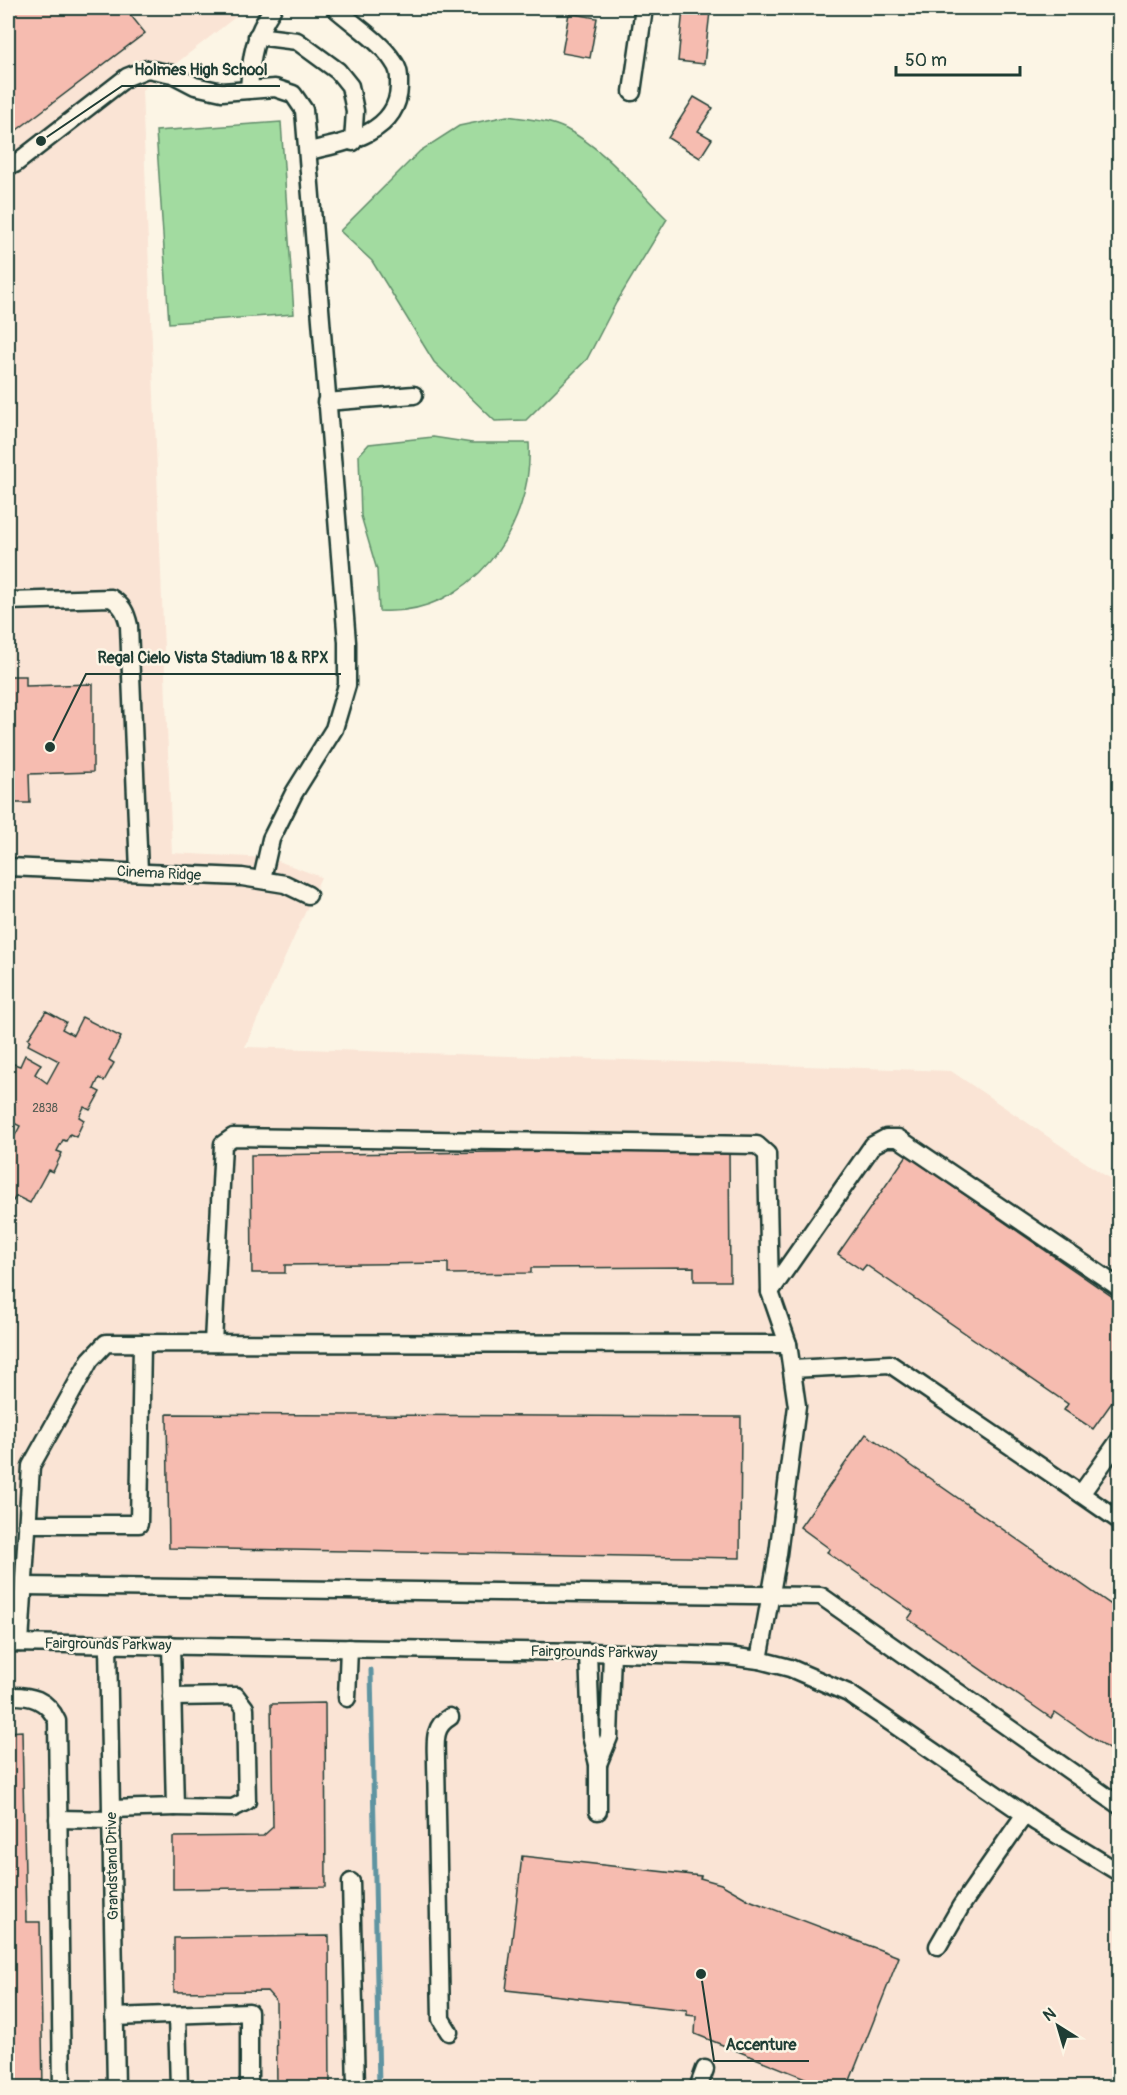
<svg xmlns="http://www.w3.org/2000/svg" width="1127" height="2095" viewBox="0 0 1127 2095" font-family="Pangolin,sans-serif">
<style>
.built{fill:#fae4d5}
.green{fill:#a2dba0;stroke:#608c6a;stroke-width:1.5}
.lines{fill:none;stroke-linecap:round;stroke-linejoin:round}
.stream{stroke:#5e94a1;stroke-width:5}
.building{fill:#f6bcb0;stroke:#1f3d34;stroke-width:1.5}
.minor-casing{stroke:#1f3d34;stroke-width:21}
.minor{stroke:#fcf5e5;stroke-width:16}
.labels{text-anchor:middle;stroke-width:5;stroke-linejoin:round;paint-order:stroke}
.number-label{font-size:12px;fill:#555d53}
.street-label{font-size:15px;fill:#1f3d34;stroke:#fcf5e5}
.leader{fill:none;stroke:#1f3d34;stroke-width:2}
.callout-dot{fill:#1f3d34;stroke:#fcf5e5;stroke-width:2}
.callout-label{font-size:16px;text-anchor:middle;font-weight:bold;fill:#1f3d34;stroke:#fcf5e5;stroke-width:5;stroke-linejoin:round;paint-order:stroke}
</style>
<rect width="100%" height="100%" fill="#fcf5e5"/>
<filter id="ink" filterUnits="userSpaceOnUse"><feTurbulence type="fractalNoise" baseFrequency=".0167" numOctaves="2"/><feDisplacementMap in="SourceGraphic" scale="12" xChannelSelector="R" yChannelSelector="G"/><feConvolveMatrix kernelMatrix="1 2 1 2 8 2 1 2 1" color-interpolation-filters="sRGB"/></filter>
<g filter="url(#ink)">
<path class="built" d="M8 8H247L142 90 172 853 270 858 321 877 245 1047 951 1071 1119 1185V2087L8 2088Z"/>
<g class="green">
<path d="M507 116C526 119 548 120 566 129 605 149 636 189 667 219L616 303 587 359 526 420 495 421 434 362 372 261 340 231 420 151 459 126Z"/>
<path d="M281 122 294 314 169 323 156 131Z"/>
<path d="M433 437 472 443H529C534 528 470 617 379 611L377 570 361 516 359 455 369 444Z"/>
</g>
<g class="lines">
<path class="stream" d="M371 1670 379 2088"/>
</g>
<g class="building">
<path d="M13 8H125L145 33 13 133 8 125V11Z"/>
<path d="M683 9 710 12 704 64 678 61Z"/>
<path d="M569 13 597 18 590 58 562 53Z"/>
<path d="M694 97 713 108 698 131 712 139 700 158 668 138Z"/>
<path d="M8 676H26V686L93 684V772L29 774 30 803H8Z"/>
<path d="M46 1011 66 1022 62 1029 73 1035 82 1017 121 1037 109 1060 114 1063 104 1081 99 1078 94 1089 100 1092 90 1110 84 1107 79 1117 84 1120 76 1137 70 1134 66 1141 63 1140 57 1151 62 1153 53 1172 48 1170 30 1203 16 1196 13 1201 8 1198V1141L11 1143 20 1126 8 1120V1062L20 1066 25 1055 41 1064 35 1074 47 1083 59 1061 28 1045 30 1040 28 1039Z"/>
<path d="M729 1149 730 1281H694V1267L531 1268V1273L448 1274V1263L285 1265V1273H252L251 1155Z"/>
<path d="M907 1155 1120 1302V1391L1093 1429 1064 1410 1068 1404 866 1265 862 1270 838 1254Z"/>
<path d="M167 1414 741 1417 740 1558 169 1548Z"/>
<path d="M866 1434 1120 1611V1757L1055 1712 1051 1718 908 1619 913 1612 827 1552 830 1549 800 1527Z"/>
<path d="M325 1703 326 1887 173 1889V1837L263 1836 273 1827 271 1704Z"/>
<path d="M22 1731 26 1922H40L43 2088H8V1732Z"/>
<path d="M522 1856 701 1876 700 1878 721 1884 749 1900 899 1957 847 2088H830L695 2034 696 2016 687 2015V2010L506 1990Z"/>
<path d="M329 1936 330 2088H277L276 2001 267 1991 174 1992V1938Z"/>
</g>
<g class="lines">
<g class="minor-casing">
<g id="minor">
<path d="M257 36 297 41 338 71 350 86 355 111 353 142"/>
<path d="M249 90C251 55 254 37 273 8"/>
<path d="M632 92 644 8"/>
<path d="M309 151C345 143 398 133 399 87 399 77 400 70 393 61 381 42 352 23 335 8"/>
<path d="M15 164 127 77 147 69 172 74 195 86 222 92 275 88 293 94 304 110 347 642V685L334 729 294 793 271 839 262 879"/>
<path d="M326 402 414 395"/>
<path d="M8 601 111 598C122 605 126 612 129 626L139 871"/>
<path d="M8 867 242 877 285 884 308 895"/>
<path d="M213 1343 223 1144 233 1137 757 1145 767 1154 770 1292"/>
<path d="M788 1344 770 1292 873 1145 886 1138H898L1120 1288"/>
<path d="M792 1369 890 1364 1081 1494"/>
<path d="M1120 1439 1081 1494 1120 1521"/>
<path d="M27 1524H139L142 1343"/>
<path d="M24 1586 821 1596 1120 1806"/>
<path d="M8 1643 588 1652 728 1656 759 1660 790 1668 848 1693 1036 1822 1120 1873"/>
<path d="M20 1643 31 1466 90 1360 106 1343 788 1344 797 1406 778 1554 759 1660"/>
<path d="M108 1644 116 2088"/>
<path d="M588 1652 591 1736 598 1764V1811"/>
<path d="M8 1696C31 1695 47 1699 57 1721L62 2088"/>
<path d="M172 1697 236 1696 245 1708 247 1801 233 1808 175 1807"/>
<path d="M347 1698 349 1648"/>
<path d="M598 1764 609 1737 612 1653"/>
<path d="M111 1809 175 1807 171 1645"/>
<path d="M58 1819 111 1820"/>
<path d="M351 1882 356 2088"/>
<path d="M938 1946 961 1906 1025 1814"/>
<path d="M177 2015 179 2088"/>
<path d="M114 2017 249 2012V2088"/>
<path d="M449 2032 441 2019 436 1762C436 1744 432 1727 450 1717"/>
<path d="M698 2088 705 2069"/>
<path d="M1116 2088 1120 2082"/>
</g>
</g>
<use href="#minor" class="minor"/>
</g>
</g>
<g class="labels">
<g class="number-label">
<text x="45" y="1112">2838</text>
</g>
<g class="street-label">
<text transform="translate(159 873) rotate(3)" y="5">Cinema Ridge</text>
<text transform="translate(108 1644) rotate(1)" y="5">Fairgrounds Parkway</text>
<text transform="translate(594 1652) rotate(1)" y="5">Fairgrounds Parkway</text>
<text transform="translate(112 1866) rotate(-91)" y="5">Grandstand Drive</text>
</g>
</g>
<path class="leader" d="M41 141L122 86H280M50 747L86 674H341M701 1974L714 2061H809"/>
<g class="callout-dot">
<circle cx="41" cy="141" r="6"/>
<circle cx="50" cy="747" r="6"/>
<circle cx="701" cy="1974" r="6"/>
</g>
<g class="callout-label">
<text x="201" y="75">Holmes High School</text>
<text x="213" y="663">Regal Cielo Vista Stadium 18 &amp; RPX</text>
<text x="761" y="2050">Accenture</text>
</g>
<rect width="1127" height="2095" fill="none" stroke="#fcf5e5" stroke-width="30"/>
<rect x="15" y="15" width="1097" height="2065" fill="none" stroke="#1f3d34" stroke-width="2" filter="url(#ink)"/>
<g transform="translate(1058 2026) rotate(323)" stroke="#fcf5e5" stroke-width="4.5" paint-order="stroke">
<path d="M0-4.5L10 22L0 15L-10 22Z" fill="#1f3d34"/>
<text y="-9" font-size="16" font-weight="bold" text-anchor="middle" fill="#1f3d34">N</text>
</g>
<path d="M896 66v9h124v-9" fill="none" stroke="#1f3d34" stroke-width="3"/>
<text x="905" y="66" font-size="18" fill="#1f3d34" stroke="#fcf5e5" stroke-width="4.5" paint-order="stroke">50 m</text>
</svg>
